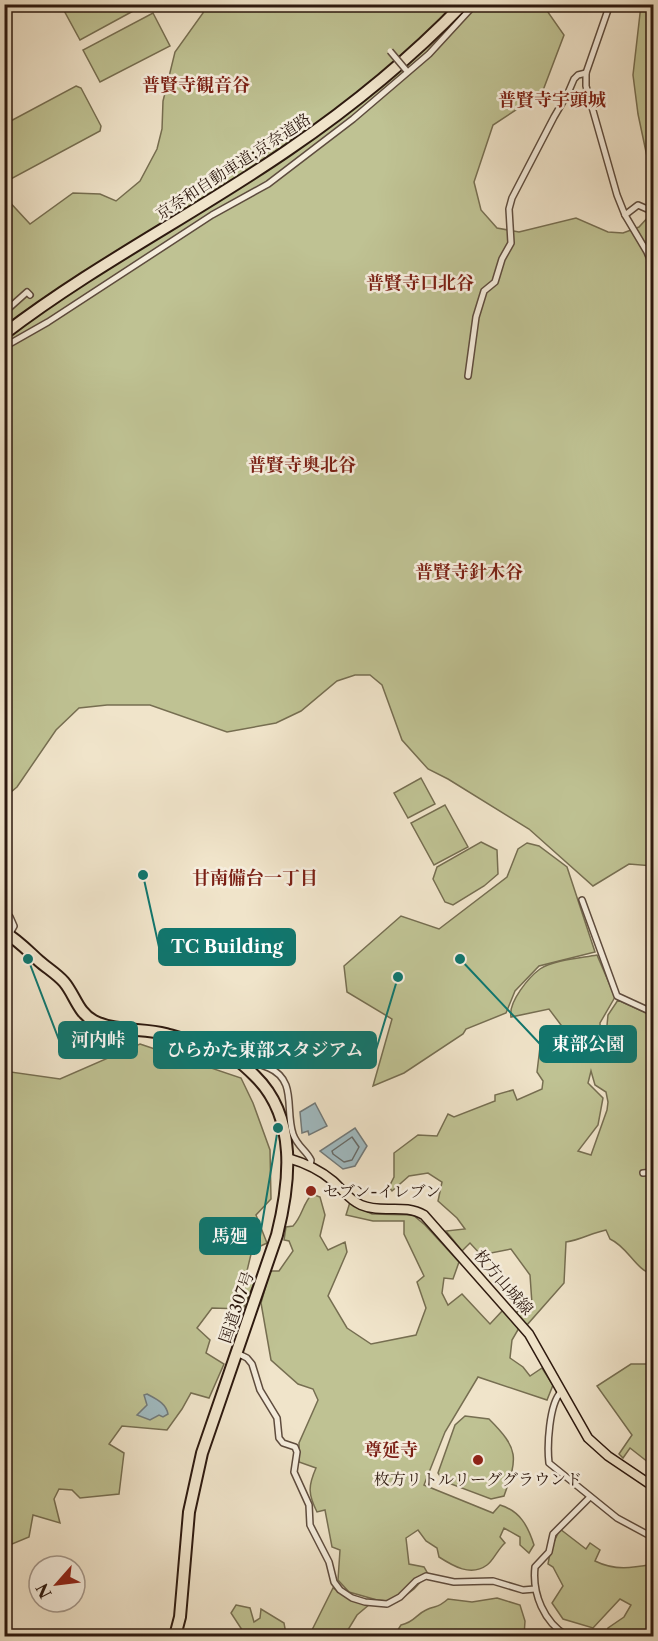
<svg xmlns="http://www.w3.org/2000/svg" width="658" height="1641" viewBox="0 0 658 1641" font-family="'Libre Caslon Text','Noto Serif JP',serif">
<style>
.green{fill:#bfc293;stroke:#766e51;stroke-width:1.5;fill-rule:evenodd}
.water{fill:#a0bbc2;stroke:#727a7a;stroke-width:1.5}
.lines{fill:none;stroke-linecap:round;stroke-linejoin:round}
.shore{stroke:#666a68;stroke-width:1.5}
.street-casing{stroke:#5e4c3e;stroke-width:8}
.primary-casing{stroke:#2d190f;stroke-width:11}
.highway-casing{stroke:#2d190f;stroke-width:14}
.street{stroke:#f5eddd;stroke-width:5}
.primary{stroke:#f0e4ca;stroke-width:8}
.highway{stroke:#f0e4ca;stroke-width:10}
.street-bridge-casing{stroke:#5e4c3e;stroke-width:8;stroke-linecap:butt}
.street-bridge{stroke:#f5eddd;stroke-width:5}
.poi-dot{fill:#8f2418;stroke:#f5eddd;stroke-width:2}
.labels{text-anchor:middle;stroke-width:5;stroke-linejoin:round;paint-order:stroke}
.street-label{font-size:16px;fill:#2d190f;stroke:#f5eddd}
.poi-label{font-size:16px;fill:#2d190f;stroke:#f5eddd;text-anchor:start}
.neighbourhood-label{font-size:18px;font-weight:bold;fill:#7a1f14;stroke:#f5eddd}
.leader{fill:none;stroke:#0f766e;stroke-width:2}
.callout-dot{fill:#0f766e;stroke:#f5eddd;stroke-width:2}
.callout{fill:#0f766e;stroke:#0f766e;stroke-width:2}
.callout-label{font-size:18px;text-anchor:middle;font-weight:bold;fill:#fff}
</style>
<rect width="100%" height="100%" fill="#f0e4ca"/>
<filter id="stains"><feTurbulence type="fractalNoise" baseFrequency=".00333" numOctaves="4"/><feColorMatrix values="0 0 0 0 .2 0 0 0 0 .09 0 0 0 0 .02 0 0 0 .5 -.17"/></filter>
<radialGradient id="worn" r=".72"><stop offset=".6" stop-color="#630" stop-opacity="0"/><stop offset="1" stop-color="#630" stop-opacity=".3"/></radialGradient>
<g class="green">
<path d="M146 4 80 40 61 5V4Z"/>
<path d="M204 5H543L564 35 542 93 493 125 474 182 481 210 497 228 519 232 576 218 608 232 623 233 639 227 650 215 653 191V866L629 864 593 886 529 829 448 779 428 769 402 740 382 685 370 675H355L337 681 301 711 276 723 227 732 150 705H107L79 708 56 730 17 787 5 797 4 196 30 224 73 193 100 194 116 201 140 181 157 149 162 129 163 101 175 52 203 13Z"/>
<path d="M641 5H653V185L638 114 633 75Z"/>
<path d="M153 13 170 46 100 82 83 50Z"/>
<path d="M76 86 81 88 101 126 100 131 9 180 5 179V124Z"/>
<path d="M421 778 435 804 408 818 394 793Z"/>
<path d="M445 805 468 847 434 865 411 823Z"/>
<path d="M481 842 497 850 498 874 484 886 453 905 445 902 433 879 437 867Z"/>
<path d="M527 843 539 846 567 867 595 952 539 966 515 991 506 1013 466 1029 463 1034 404 1073 373 1086 392 1019 347 992 344 966 401 916 439 929 507 877 518 849Z"/>
<path d="M597 955 615 997 600 1023 601 1056 605 1046 608 1015 618 1000 653 1016V1275C635 1269 628 1247 610 1239L606 1230C591 1233 581 1240 566 1242L564 1283 526 1326 515 1313 532 1304 530 1275 511 1249 481 1255 470 1243 462 1251 446 1231 465 1229 457 1218 438 1201 442 1182 428 1173 409 1176 392 1191 389 1187 394 1177V1153L418 1135 437 1136 448 1114 454 1117 495 1101V1095L513 1090 517 1100 542 1089 543 1081 537 1072 540 1047 561 1025 549 1009 511 1017C508 1002 529 977 540 969 553 960 581 958 597 955ZM591 1071 595 1085 606 1092 608 1102 607 1110 591 1155 578 1151 598 1125 603 1098 588 1083Z"/>
<path d="M140 1044 241 1078 253 1103 270 1150 271 1199 256 1215 267 1243 252 1250 246 1275 255 1281 243 1309 212 1308 197 1328 210 1340 206 1353 224 1364 209 1398 191 1393 182 1409 167 1430 122 1426 109 1444 124 1453 119 1494 80 1498 72 1490 59 1489 54 1499 60 1523 33 1515 29 1537 5 1547 4 1071 60 1079Z"/>
<path d="M312 1194 320 1197 325 1215 320 1236 328 1250 345 1242 347 1252 328 1296 347 1328 371 1344 416 1335 426 1308 417 1282 424 1276 404 1234V1221H373L346 1215 350 1202 372 1214 413 1215 425 1225 459 1262 453 1279 444 1278 442 1293 448 1305 462 1294 490 1324 504 1309 519 1328 512 1340 510 1358 523 1367 530 1376 542 1368 553 1385 547 1400 478 1377 445 1432 424 1485 493 1513 500 1505C520 1511 528 1526 534 1545L529 1553 520 1545V1537L504 1528 500 1537 505 1543C498 1549 493 1561 487 1565 471 1577 453 1566 439 1557L437 1548 426 1541 418 1530 406 1538 409 1564 424 1567 428 1574 414 1589 397 1602 377 1600 349 1592 338 1580 340 1550 332 1547 325 1510 317 1512C308 1494 308 1486 316 1468L299 1462V1443L318 1400 313 1389 298 1384 271 1360 261 1303 270 1271H279L293 1251 289 1241 284 1240 286 1227 293 1226C303 1215 302 1205 312 1194Z"/>
<path d="M631 1364H653V1395L648 1400 653 1414V1466L630 1448 623 1458 619 1454 632 1435 597 1386Z"/>
<path d="M465 1416 489 1419C519 1449 518 1457 504 1496L491 1499 443 1481 438 1473 455 1425Z"/>
<path d="M560 1529 586 1549 590 1543 600 1550 595 1561C615 1571 632 1568 653 1564V1636H605L608 1628 624 1617 631 1605 620 1599 593 1628 563 1619 552 1603 563 1586 553 1567 548 1564 551 1548Z"/>
<path d="M333 1588 370 1604 357 1615 346 1633 348 1636H309Z"/>
<path d="M497 1598 520 1605 525 1621 524 1636H394L401 1625C415 1622 415 1615 426 1610 436 1605 437 1609 448 1599L472 1602Z"/>
<path d="M236 1605 250 1608 254 1622 260 1618 261 1609 284 1623 286 1634 290 1636H246L231 1613Z"/>
</g>
<g class="water">
<path d="M315 1103 327 1126 309 1135 308 1131 302 1133 300 1112Z"/>
<path d="M355 1128 367 1146 355 1166 343 1169 320 1151Z"/>
<path d="M147 1394C156 1399 166 1403 168 1414L163 1417 159 1415 150 1420 137 1415 147 1405 144 1395Z"/>
</g>
<g class="lines">
<path class="shore" d="M352 1137 359 1147 352 1160 344 1162 333 1154 332 1151Z"/>
<g class="street-casing">
<g id="street">
<path d="M610 4 586 73V86L617 195 625 215 647 252 654 269"/>
<path d="M625 215 638 205 654 212"/>
<path d="M8 309 27 292 30 295"/>
<path d="M4 347 48 322 212 215 268 184 353 119 408 72 429 54 475 4"/>
<path d="M468 376 476 317 484 291 495 282 502 259 511 243 509 209 512 198 554 117 568 93 574 79 578 75 586 73"/>
<path d="M582 900 617 996 654 1013"/>
<path d="M4 911 10 917 14 926 9 935"/>
<path d="M242 1062C251 1061 260 1064 269 1068 297 1080 285 1110 293 1134 297 1146 306 1150 311 1160L310 1166"/>
<path d="M643 1173 654 1172"/>
<path d="M241 1355 247 1358 252 1364 260 1390 277 1418 279 1438 283 1443 295 1447 297 1452 294 1472 309 1505 310 1525 329 1562 334 1582 340 1590 352 1598 365 1602 387 1604 400 1597 416 1581 426 1576 454 1582 493 1581 523 1590 535 1589"/>
<path d="M561 1392C549 1404 547 1446 549 1463L617 1518 654 1538"/>
<path d="M567 1636C544 1622 532 1594 535 1567L549 1552 553 1534 590 1497"/>
</g>
</g>
<g class="primary-casing">
<path id="primary" d="M288 1158C305 1163 319 1169 333 1181 342 1189 349 1200 361 1205 382 1214 404 1203 424 1215L529 1334 588 1438 608 1456 654 1487"/>
</g>
<g class="highway-casing">
<g id="highway">
<path d="M4 334C94 265 195 214 288 150 351 107 410 59 463 4"/>
<path d="M4 932C18 940 28 951 39 961 47 968 57 974 64 982 75 995 78 1013 94 1021 116 1032 143 1028 166 1034 190 1041 216 1048 238 1061 244 1065 250 1071 255 1076 298 1118 290 1183 277 1235L202 1453 189 1512 180 1617 175 1636"/>
</g>
</g>
<use href="#street" class="street"/>
<use href="#primary" class="primary"/>
<use href="#highway" class="highway"/>
<g class="street-bridge-casing">
<path id="street-bridge" d="M390 51 406 70"/>
</g>
<use href="#street-bridge" class="street-bridge"/>
</g>
<g class="poi-dot">
<circle cx="311" cy="1191" r="6"/>
<circle cx="478" cy="1460" r="6"/>
</g>
<g class="labels">
<g class="street-label">
<text transform="translate(233 166) rotate(-33)" y="6">京奈和自動車道;京奈道路</text>
<text transform="translate(504 1282) rotate(49)" y="6">枚方山城線</text>
<text transform="translate(236 1307) rotate(-71)" y="6">国道307号</text>
</g>
<g class="poi-label">
<text x="323" y="1197">セブン-イレブン</text>
<text x="478" y="1485" text-anchor="middle">枚方リトルリーググラウンド</text>
</g>
<g class="neighbourhood-label">
<text x="196" y="91">普賢寺観音谷</text>
<text x="552" y="106">普賢寺宇頭城</text>
<text x="420" y="289">普賢寺口北谷</text>
<text x="302" y="471">普賢寺奥北谷</text>
<text x="469" y="578">普賢寺針木谷</text>
<text x="255" y="884">甘南備台一丁目</text>
<text x="391" y="1456">尊延寺</text>
</g>
</g>
<path class="leader" d="M143 875L159 947M28 959L59 1040M460 959L540 1044M398 977L376 1050M278 1128L260 1236"/>
<g class="callout-dot">
<circle cx="143" cy="875" r="6"/>
<circle cx="28" cy="959" r="6"/>
<circle cx="460" cy="959" r="6"/>
<circle cx="398" cy="977" r="6"/>
<circle cx="278" cy="1128" r="6"/>
</g>
<g class="callout">
<rect x="159" y="929" width="136" height="36" rx="6"/>
<rect x="59" y="1022" width="78" height="36" rx="6"/>
<rect x="540" y="1026" width="96" height="36" rx="6"/>
<rect x="154" y="1032" width="222" height="36" rx="6"/>
<rect x="200" y="1218" width="60" height="36" rx="6"/>
</g>
<g class="callout-label">
<text x="227" y="953">TC Building</text>
<text x="98" y="1046">河内峠</text>
<text x="588" y="1050">東部公園</text>
<text x="265" y="1056">ひらかた東部スタジアム</text>
<text x="230" y="1242">馬廻</text>
</g>
<rect width="658" height="1641" fill="none" stroke="#f0e4ca" stroke-width="24"/>
<rect x="6" y="6" width="646" height="1629" fill="none" stroke="#2d190f" stroke-width="3"/>
<rect x="12" y="12" width="634" height="1617" fill="none" stroke="#2d190f" stroke-width="1.5"/>
<g transform="translate(57 1584) rotate(242)"><circle r="28" fill="#f5eddd" stroke="#a5988b" stroke-width="1.5"/>
<path d="M0-4.5L10 22L0 15L-10 22Z" fill="#8f2418"/>
<text y="-9" font-size="16" font-weight="bold" text-anchor="middle" fill="#2d190f">N</text>
</g>
<rect width="100%" height="100%" filter="url(#stains)"/>
<rect width="100%" height="100%" fill="url(#worn)"/>
</svg>
